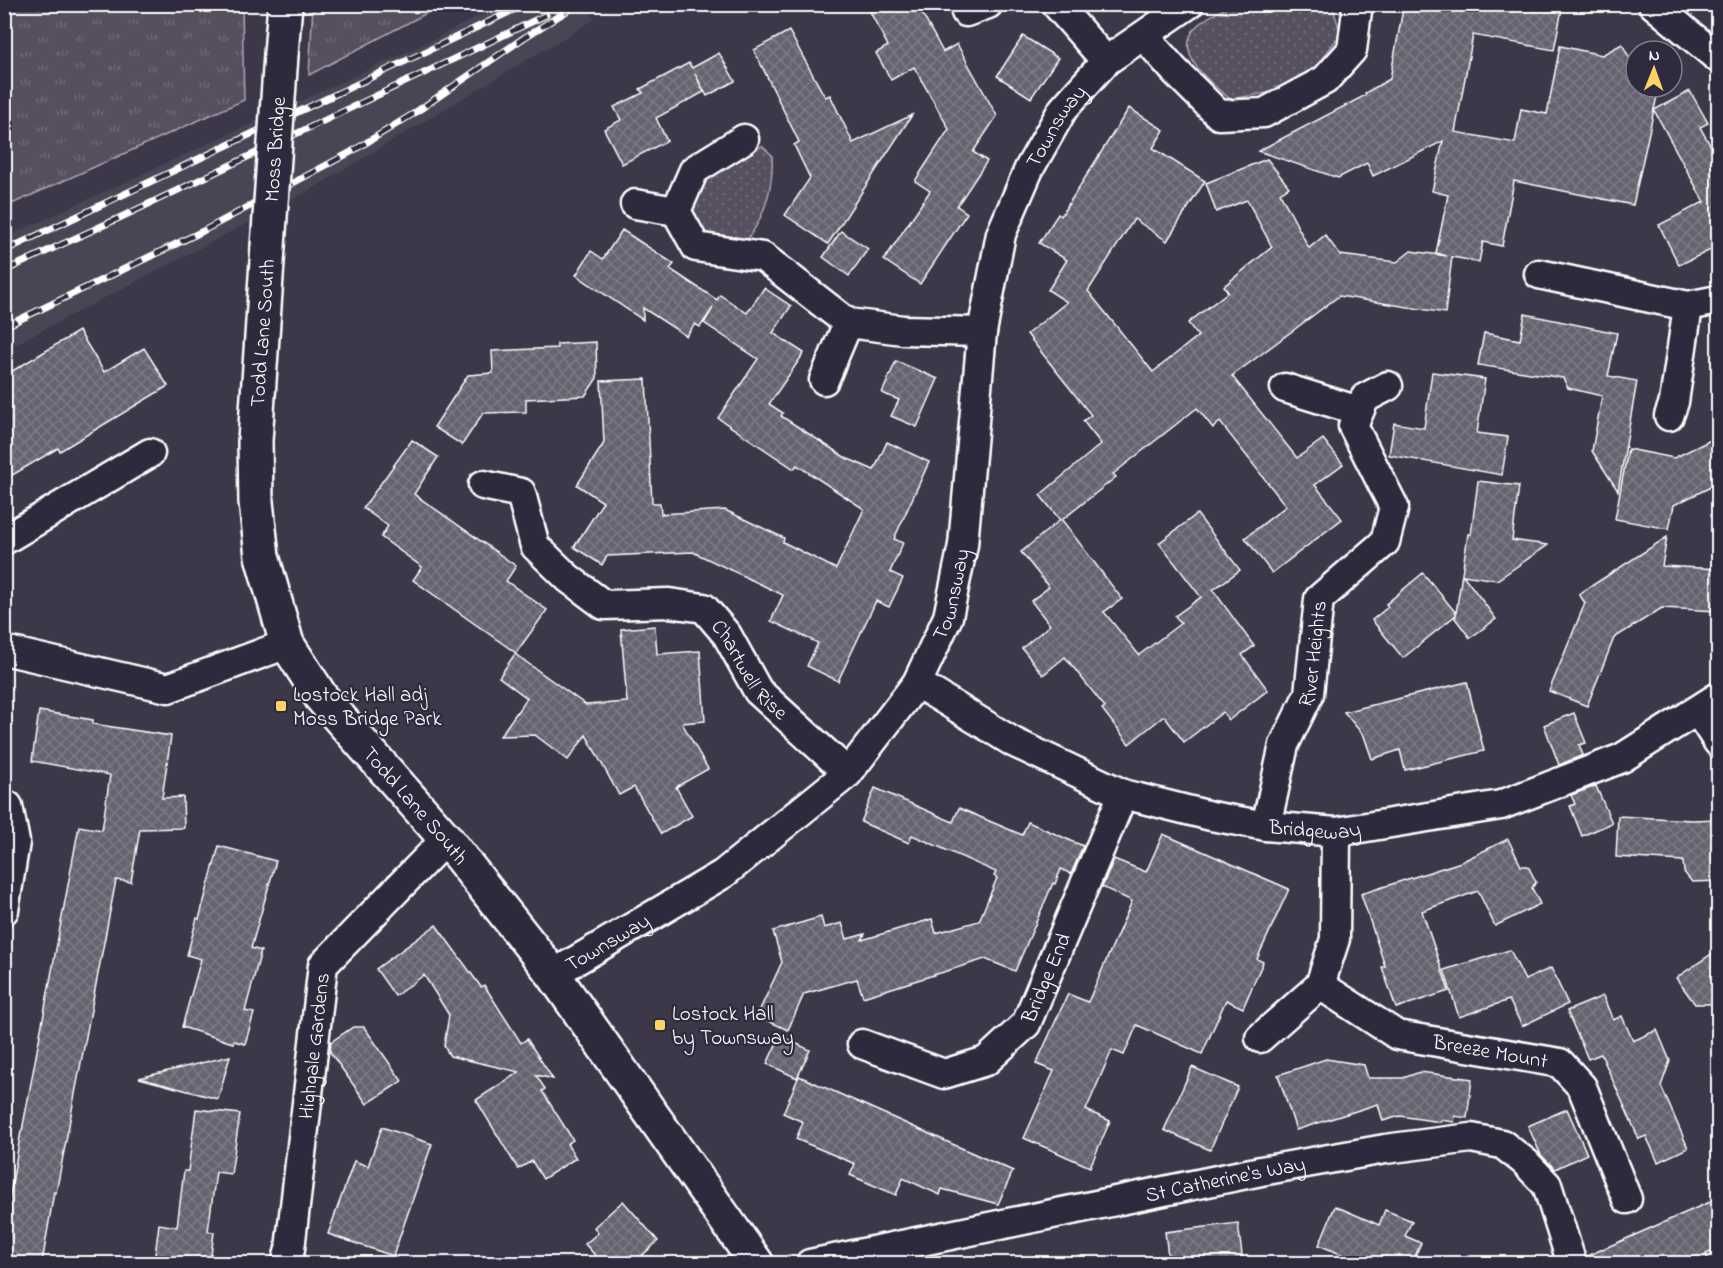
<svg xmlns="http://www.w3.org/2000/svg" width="1723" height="1268" viewBox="0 0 1723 1268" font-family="'Indie Flower',sans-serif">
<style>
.built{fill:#494455}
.grass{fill:url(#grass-dots);stroke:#aaa8b0;stroke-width:1.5}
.park{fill:url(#park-tufts);stroke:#aaa8b0;stroke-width:1.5}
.building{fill:url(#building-cross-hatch);stroke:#fff;stroke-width:1.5}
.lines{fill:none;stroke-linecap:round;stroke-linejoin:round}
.street-casing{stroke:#fff;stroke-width:33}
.secondary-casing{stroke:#fff;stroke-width:38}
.street{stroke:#2f2a3d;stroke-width:28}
.secondary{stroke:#2f2a3d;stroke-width:33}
.rail-casing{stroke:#fff;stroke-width:7}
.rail{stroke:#2f2a3d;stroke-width:4.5;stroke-dasharray:14;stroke-linecap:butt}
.secondary-bridge-casing{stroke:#fff;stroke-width:38;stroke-linecap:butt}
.secondary-bridge{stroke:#2f2a3d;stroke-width:33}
.poi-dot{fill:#ffd166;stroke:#2f2a3d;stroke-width:2}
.labels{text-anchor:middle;stroke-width:4.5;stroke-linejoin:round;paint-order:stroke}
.street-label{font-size:21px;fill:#fff;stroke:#2f2a3d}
.poi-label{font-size:21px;fill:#fff;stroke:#2f2a3d;text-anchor:start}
</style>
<defs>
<pattern id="grass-dots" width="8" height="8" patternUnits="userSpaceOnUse" patternTransform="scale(1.5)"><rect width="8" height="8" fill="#555060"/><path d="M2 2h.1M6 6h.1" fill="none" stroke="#6e6a78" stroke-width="1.8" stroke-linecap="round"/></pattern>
<pattern id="park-tufts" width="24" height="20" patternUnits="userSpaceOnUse" patternTransform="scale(1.5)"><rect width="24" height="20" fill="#555060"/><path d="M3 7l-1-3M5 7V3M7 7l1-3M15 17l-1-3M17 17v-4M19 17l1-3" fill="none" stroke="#6e6a78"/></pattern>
<pattern id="building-cross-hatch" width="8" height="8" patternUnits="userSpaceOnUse" patternTransform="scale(1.5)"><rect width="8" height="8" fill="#666270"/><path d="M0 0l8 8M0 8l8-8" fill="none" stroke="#7d7a85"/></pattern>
</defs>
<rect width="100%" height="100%" fill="#3c3749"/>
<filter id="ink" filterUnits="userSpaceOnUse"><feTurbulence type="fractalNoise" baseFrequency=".0167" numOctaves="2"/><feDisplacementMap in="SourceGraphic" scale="12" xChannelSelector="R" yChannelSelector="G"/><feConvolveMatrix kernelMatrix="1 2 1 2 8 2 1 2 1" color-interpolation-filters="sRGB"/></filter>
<g filter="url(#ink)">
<path class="built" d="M500 5H588L594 20 305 193 5 350 4 238 430 41Z"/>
<g class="grass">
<path d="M1233 4 1332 5 1341 34 1316 66 1279 91 1230 99C1211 83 1172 54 1196 27 1204 17 1222 11 1233 4Z"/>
<path d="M762 146 772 155C774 186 764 223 742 245L719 244 699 229 692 208 696 184 721 167Z"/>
</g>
<g class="park">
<path d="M4 5H242L244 100 5 207Z"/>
<path d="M313 5V4L442 5 309 75Z"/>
</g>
<g class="building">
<path d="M866 4H917L943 52 957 44 997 116 973 152 987 161 957 206 967 213 920 284 884 260 930 191 915 181 949 129 914 67 891 80 876 53 888 46Z"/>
<path d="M1404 4H1486L1519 10 1520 4H1540L1562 9 1554 50 1473 35 1455 132 1515 143 1521 109 1547 114 1560 46 1602 55 1622 44 1636 70V87H1659L1633 205 1514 181 1502 246 1483 242 1479 262 1452 257 1445 313 1339 296 1232 376 1297 458 1323 439 1343 464 1315 485 1342 519 1272 573 1245 538 1286 506 1220 422 1213 428 1197 408 1113 474 1116 477 1062 520 1122 599 1104 612 1139 655 1181 623 1175 616 1201 597 1159 543 1197 514 1240 570 1213 590 1254 646 1242 655 1268 690 1229 720 1223 712 1184 742 1164 716 1129 744 1102 709 1105 707 1065 657 1043 675 1022 648 1050 625 1031 601 1049 587 1021 552 1060 520 1040 495 1101 444 1083 421 1091 415 1027 334 1067 302 1048 290 1067 260 1039 243 1058 214 1061 216 1129 108 1164 130 1153 148 1205 181 1167 241 1134 219 1088 291 1153 372 1198 336 1188 323 1228 292 1224 286 1272 247 1247 200 1216 212 1206 183 1267 159 1289 187 1280 193 1309 248 1325 235 1340 255 1397 262 1411 251 1447 256 1436 253 1448 195 1432 191 1443 141 1373 176 1367 163 1338 178 1258 151 1366 95 1365 93 1390 79Z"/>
<path d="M789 31 825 97 830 95 853 143 912 115 828 244 785 215 810 178 794 145 799 142 754 50Z"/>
<path d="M1023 36 1058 58 1031 98 997 76Z"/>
<path d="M719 53 735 81 707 96 695 74 704 92 656 118 667 141 622 164 604 129 621 120 614 107 643 93 640 89 689 63 692 68Z"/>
<path d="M1690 91 1708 123 1700 127 1719 161V246L1679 265 1659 225 1704 202 1654 110Z"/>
<path d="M622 230 674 264 670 269 717 300 720 295 747 313 764 288 791 306 773 333 804 353 769 404 783 413 781 416 846 458 874 470 887 442 929 462 894 539 903 543 890 572 903 578 889 607 876 601 838 681 807 666 818 643 771 621 783 595 693 552 607 556 602 565 574 547 603 502 577 485 604 443 601 381 646 379 652 503H660L661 514 725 510 784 538 783 542 836 569 864 509 797 465 794 469 718 418 758 359 704 323 713 308 700 327 695 324 686 336 643 308V320L576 275 591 251 603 259Z"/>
<path d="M841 231 868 249 849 276 823 257Z"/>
<path d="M1525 314 1617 333 1608 376 1637 381 1618 491 1592 451 1602 396 1568 388 1563 378 1478 365 1484 333 1520 340Z"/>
<path d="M79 331 104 372 144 348 168 386 60 451 58 448 4 480V376Z"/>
<path d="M596 342 597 378 585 396 526 399V412L483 413 462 445 434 427 468 375 493 373 492 351 557 348V344Z"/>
<path d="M896 361 938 379 917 427 891 416 899 400 882 393Z"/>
<path d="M1432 372 1485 379 1477 433 1508 437 1502 475 1389 455 1394 423 1424 428Z"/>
<path d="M1719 436V483L1674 505 1669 529 1615 519 1628 449 1674 458Z"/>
<path d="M412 440 438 457 414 494 516 566 506 581 547 610 516 653 413 580 422 567 381 537 388 526 363 508Z"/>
<path d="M1478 481 1519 486 1512 540 1548 545 1497 580 1463 575 1496 619 1470 638 1455 618 1456 615 1403 658 1372 620 1388 607 1386 604 1423 573 1456 613 1468 534H1471Z"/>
<path d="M1667 537 1662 566 1719 569 1717 611 1662 608 1614 638 1587 706 1549 691 1585 603 1579 594Z"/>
<path d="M655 626 657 654 700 651 705 721 682 723 708 769 676 787 692 816 661 834 634 787 619 795 586 735 568 760 535 735 500 736 527 698 499 677 515 654 586 705 627 702 621 629Z"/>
<path d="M1467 682 1484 751 1405 770 1400 750 1372 759 1364 736 1344 712Z"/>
<path d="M39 711 93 720V724L171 736 162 798 183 797 184 828 140 829 131 882 116 880 56 1193 54 1192 42 1263H4V1206L8 1207 21 1131H22L79 826 102 830 110 775 32 761Z"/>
<path d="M1574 713 1586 743 1579 745 1583 755 1559 765 1544 725Z"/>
<path d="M1596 786 1612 823 1582 836 1570 806 1575 804 1571 795Z"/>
<path d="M875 788 953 822 959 808 1022 835 1028 822 1083 846 1071 874 1061 869 1055 884 1053 883 1015 971 985 959 863 997 857 979 804 994 788 1030 757 1016 782 962 773 931 821 917 824 928 842 923 847 939 865 934 862 940 932 919 936 933 979 921 997 878 994 876 996 872 912 835 909 843 861 822Z"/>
<path d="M1618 816 1692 820 1719 819V881L1692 882 1684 872 1683 861 1616 857Z"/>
<path d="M1163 834 1289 889 1257 959 1263 962 1243 1008 1226 1000 1202 1054 1137 1025 1124 1055 1112 1050 1086 1110 1110 1121 1090 1167 1024 1138 1054 1071 1036 1064 1068 994 1088 1002 1132 901 1102 887 1114 859 1146 872Z"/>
<path d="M1508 839 1521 866H1528L1536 882 1532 888 1540 904 1495 926 1478 891 1422 911 1449 991 1396 1008 1382 967 1385 966 1361 894 1461 862Z"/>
<path d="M219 846 276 861 251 948 261 951 245 1011 254 1013 245 1044 234 1041 233 1043 182 1027 201 959 187 955 197 918 199 919Z"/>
<path d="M436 925 481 987 484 985 521 1043 527 1039 553 1079 536 1075 545 1089 542 1091 573 1140 567 1144 576 1158 543 1179 532 1161 518 1169 476 1100 519 1072 450 1056 444 1046 449 1015 424 975 395 996 376 969Z"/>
<path d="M1719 949V1004H1695L1676 978Z"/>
<path d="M1510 950 1525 980 1551 968 1568 1004 1522 1026 1509 1000 1459 1017 1444 970Z"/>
<path d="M1603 996 1613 1020 1622 1016 1633 1041 1657 1030 1670 1061 1661 1086 1688 1148 1658 1162 1646 1136 1639 1139 1601 1054 1588 1059 1567 1011Z"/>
<path d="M353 1027H364L402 1081 367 1104 330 1052 331 1042Z"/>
<path d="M780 1036 810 1050 797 1078 767 1064Z"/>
<path d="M230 1056 218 1099 139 1078Z"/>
<path d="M1326 1059 1364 1065 1368 1078H1403L1420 1072 1472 1079 1467 1118 1455 1116 1454 1122 1441 1120 1440 1122 1400 1116 1383 1121 1378 1104 1296 1130 1278 1075Z"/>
<path d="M1192 1067 1238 1087 1210 1150 1164 1130Z"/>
<path d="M799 1076 1013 1171 998 1204 942 1189 940 1195 903 1178 896 1195 850 1175 855 1164 796 1139 803 1122 783 1113Z"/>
<path d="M196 1109 240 1114 231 1174 216 1172 208 1231 214 1232 210 1263H154L159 1224 177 1227 184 1171H188Z"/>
<path d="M1567 1109 1587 1154 1555 1169 1541 1155 1528 1126Z"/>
<path d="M382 1127 432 1144 393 1256 328 1234 354 1161 368 1166Z"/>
<path d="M1719 1198V1249L1706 1254 1710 1263H1588L1587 1256Z"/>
<path d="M623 1201 658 1241 634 1263H602L585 1244 598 1233 594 1227Z"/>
<path d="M1335 1206 1379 1225 1385 1210 1412 1221 1405 1236 1421 1243 1412 1263H1362L1319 1245Z"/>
<path d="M1238 1223 1243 1263H1169L1165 1232Z"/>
</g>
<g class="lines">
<g class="street-casing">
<g id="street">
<path d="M1056 4 1106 61"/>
<path d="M1653 4 1718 58"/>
<path d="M966 12 988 4"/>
<path d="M1144 36 1175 71 1219 115 1264 113 1325 80 1352 50 1357 11 1356 4"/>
<path d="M744 139 694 170 676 211 696 247 763 257 848 323 903 330 982 332"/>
<path d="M635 204 676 211"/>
<path d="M1539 274 1688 306 1718 300"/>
<path d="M824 380 848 323"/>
<path d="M1285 388 1359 411"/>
<path d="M1669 416 1674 402 1688 306"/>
<path id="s1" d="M483 485 521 493 535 546 568 578 604 605 669 603 704 608 727 635 758 691 848 773"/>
<path d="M4 540 150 453"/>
<path d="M4 650 168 688 287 644"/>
<path id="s2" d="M917 683 1013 742 1123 794 1211 816 1266 826 1336 832 1501 805 1622 758 1718 697"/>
<path d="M1698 711 1718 742"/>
<path id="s3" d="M1266 826 1284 745 1309 694 1319 599 1385 542 1394 507 1353 426 1365 398 1388 386"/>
<path id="s4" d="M1336 832 1335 939 1320 985 1397 1035 1560 1063 1582 1087 1627 1199"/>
<path d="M4 910 15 842 8 806"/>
<path id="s5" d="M553 974 723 874 848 773 917 683 948 617 963 545 982 332 1001 234 1029 169 1063 109 1106 61 1189 4"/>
<path d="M1260 1038 1320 985"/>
<path id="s6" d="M862 1044 944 1074 986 1061 1026 1024 1123 794"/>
<path id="s7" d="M286 1264 290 1249 323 965 446 839"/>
<path id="s8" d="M810 1264 1261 1171 1385 1149 1471 1138 1502 1144 1525 1162 1547 1185 1572 1264"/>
</g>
</g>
<g class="secondary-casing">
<g id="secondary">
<path d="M281 54 285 4"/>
<path id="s9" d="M268 247 255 441 256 502 262 556 287 644 321 697 446 839 553 974 757 1264"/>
</g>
</g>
<use href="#street" class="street"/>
<use href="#secondary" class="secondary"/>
<g class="rail-casing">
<g id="rail">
<path d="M4 251 526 4"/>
<path d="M4 271 117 219 546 15"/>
<path d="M4 327 203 231 351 152 413 114 525 37 578 4"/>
</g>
</g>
<use href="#rail" class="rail"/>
<g class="secondary-bridge-casing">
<g id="secondary-bridge">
<path id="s10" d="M268 247 281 54"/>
</g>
</g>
<use href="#secondary-bridge" class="secondary-bridge"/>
</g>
</g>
<g class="poi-dot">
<rect x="275" y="700" width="12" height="12" rx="3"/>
<rect x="654" y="1019" width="12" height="12" rx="3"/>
</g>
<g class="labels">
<g class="street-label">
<text dy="7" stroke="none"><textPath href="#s5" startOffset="1053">Townsway</textPath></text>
<text dy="7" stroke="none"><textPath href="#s10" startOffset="98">Moss Bridge</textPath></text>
<text transform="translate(262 333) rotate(-86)" y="7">Todd Lane South</text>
<text dy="7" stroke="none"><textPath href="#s5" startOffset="567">Townsway</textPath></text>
<text dy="7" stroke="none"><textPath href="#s3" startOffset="180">River Heights</textPath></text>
<text dy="7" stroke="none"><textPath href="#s1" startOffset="362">Chartwell Rise</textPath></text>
<text dy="7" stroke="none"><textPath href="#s9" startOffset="608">Todd Lane South</textPath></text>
<text dy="7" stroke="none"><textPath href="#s2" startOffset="430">Bridgeway</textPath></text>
<text dy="7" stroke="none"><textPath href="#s5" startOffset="63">Townsway</textPath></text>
<text dy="7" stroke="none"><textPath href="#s6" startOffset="236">Bridge End</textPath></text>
<text dy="7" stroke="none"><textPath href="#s7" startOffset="220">Highgale Gardens</textPath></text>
<text dy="7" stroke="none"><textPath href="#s4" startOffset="342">Breeze Mount</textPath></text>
<text dy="7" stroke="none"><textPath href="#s8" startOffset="424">St Catherine's Way</textPath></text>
</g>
<g class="poi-label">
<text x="293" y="701">Lostock Hall adj<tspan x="293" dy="24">Moss Bridge Park</tspan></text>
<text x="672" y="1020">Lostock Hall<tspan x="672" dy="24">by Townsway</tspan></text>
</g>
</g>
<rect width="1723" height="1268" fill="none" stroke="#2f2a3d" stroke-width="24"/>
<rect x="12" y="12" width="1699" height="1244" fill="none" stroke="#fff" stroke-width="2" filter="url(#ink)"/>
<g transform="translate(1654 69) rotate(1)"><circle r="28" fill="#2f2a3d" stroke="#827f8b" stroke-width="1.5"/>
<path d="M0-4.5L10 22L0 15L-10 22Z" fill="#ffd166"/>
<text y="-9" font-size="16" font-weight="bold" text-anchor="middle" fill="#ffffff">N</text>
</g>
</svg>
